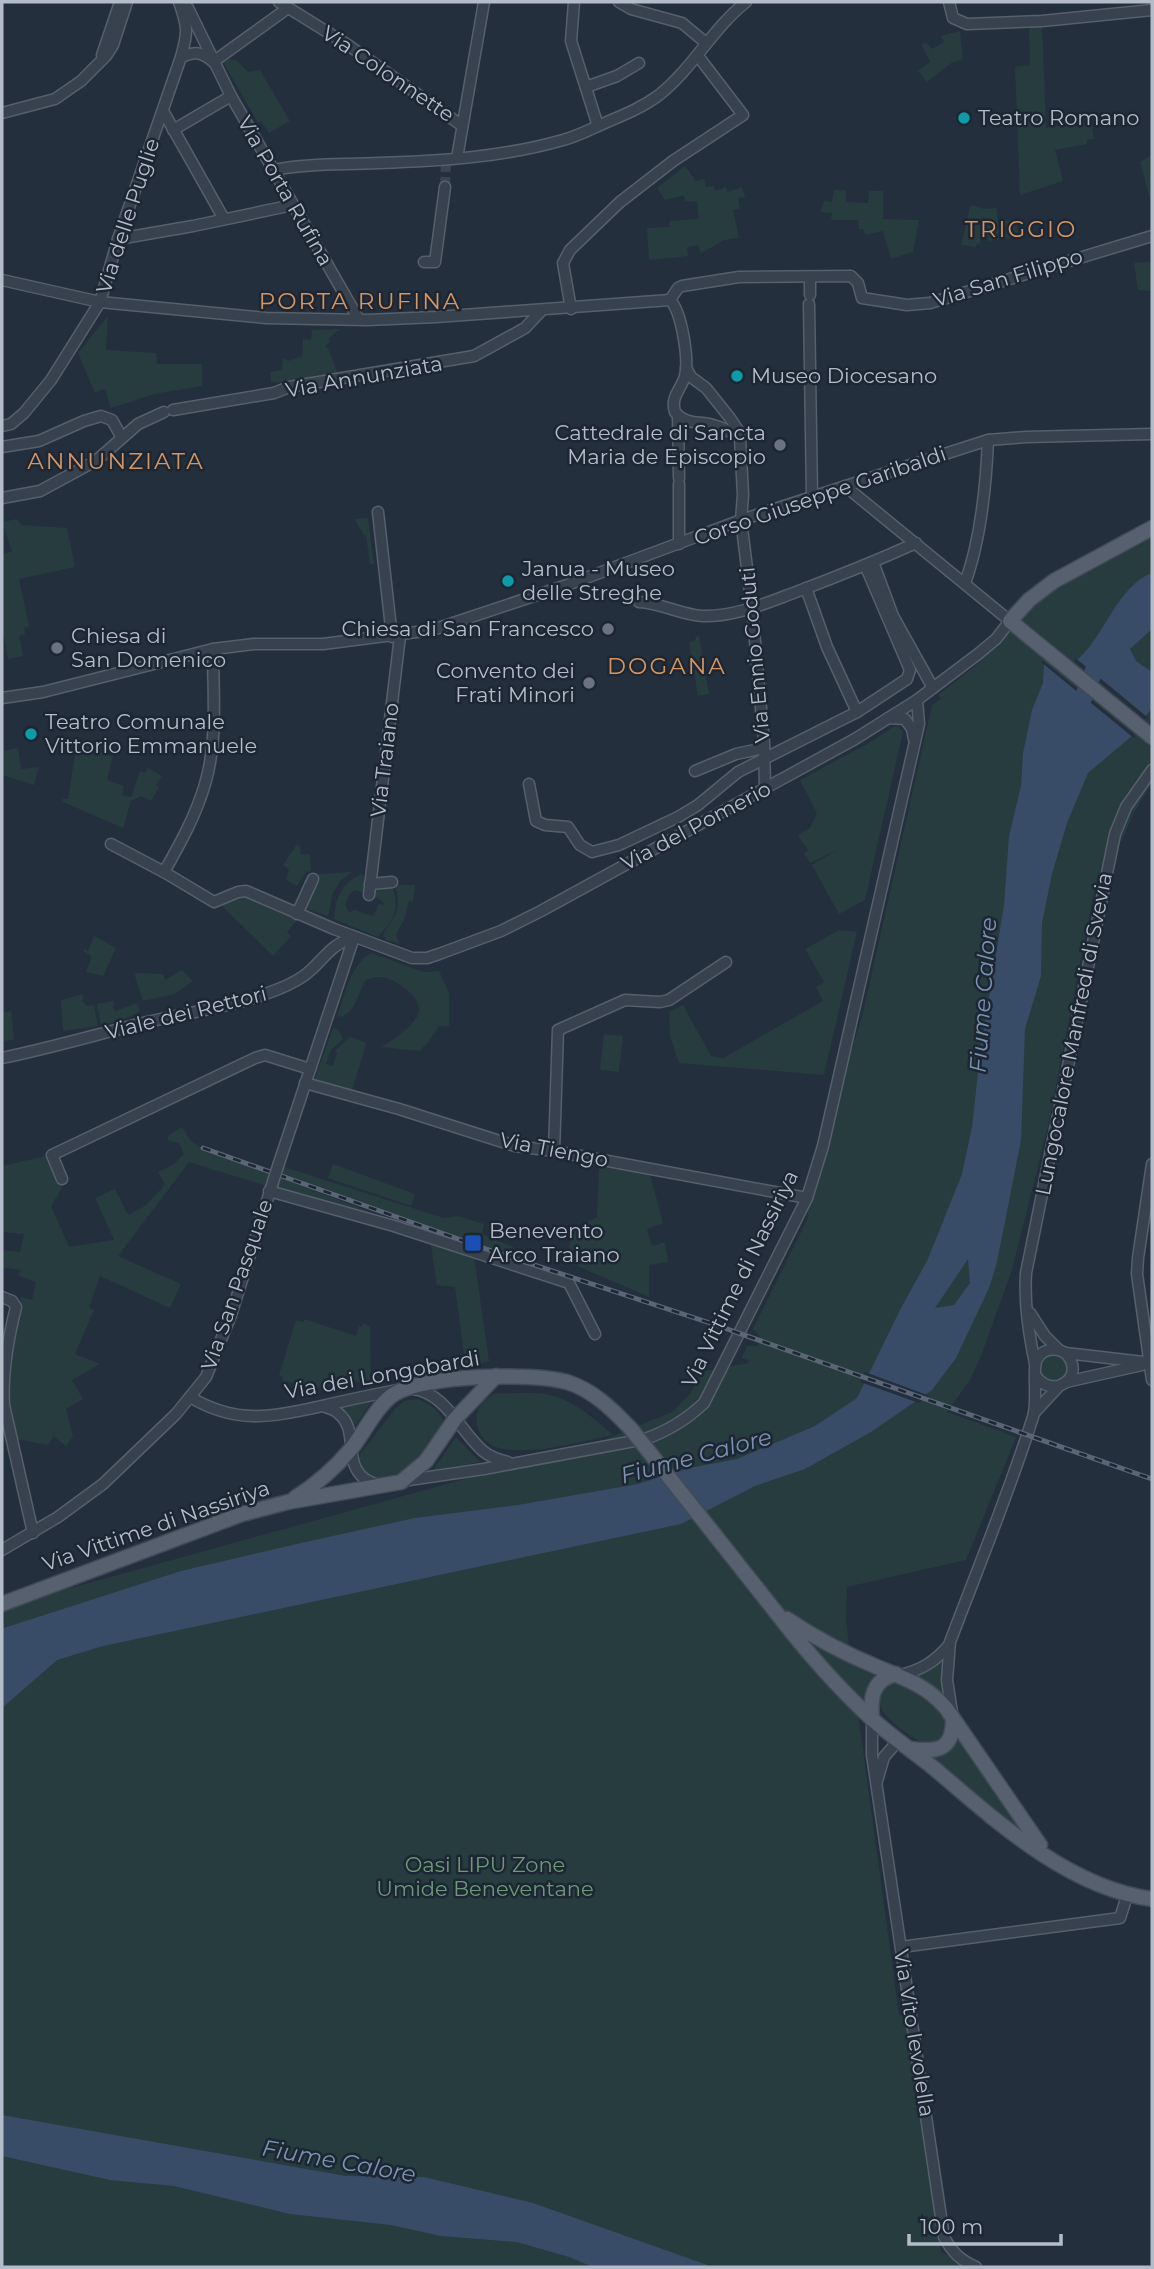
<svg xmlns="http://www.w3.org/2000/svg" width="1154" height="2269" viewBox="0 0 1154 2269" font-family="Montserrat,sans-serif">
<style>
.green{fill:#263c3f}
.water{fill:#394c67;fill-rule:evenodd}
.pier{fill:#242f3e}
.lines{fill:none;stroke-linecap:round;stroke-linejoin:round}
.river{stroke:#394c67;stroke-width:18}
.minor-tunnel{stroke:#3a4453;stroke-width:10;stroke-dasharray:10 5;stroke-linecap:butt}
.minor-casing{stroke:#565f6c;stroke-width:13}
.major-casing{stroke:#414a57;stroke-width:17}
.minor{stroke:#38414e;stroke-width:10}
.major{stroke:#56606e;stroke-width:14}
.rail-casing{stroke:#5a6575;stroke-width:5}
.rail{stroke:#1d2633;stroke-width:2.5;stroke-dasharray:8;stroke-linecap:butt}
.minor-bridge-casing{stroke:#565f6c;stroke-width:13;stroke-linecap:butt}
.major-bridge-casing{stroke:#414a57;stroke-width:17;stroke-linecap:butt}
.minor-bridge{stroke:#38414e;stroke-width:10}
.major-bridge{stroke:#56606e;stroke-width:14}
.culture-dot{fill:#0f9aa8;stroke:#1d2633;stroke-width:2.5}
.worship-dot{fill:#6b7280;stroke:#1d2633;stroke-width:2.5}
.transit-dot{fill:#1a4fb4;stroke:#1d2633;stroke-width:2.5}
.labels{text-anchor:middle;stroke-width:5;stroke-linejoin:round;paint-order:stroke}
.street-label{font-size:21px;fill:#b4bcc9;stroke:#1d2633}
.poi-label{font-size:21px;fill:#b4bcc9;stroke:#1d2633;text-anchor:start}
.park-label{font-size:21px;fill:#6b9a76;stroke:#1d2633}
.neighbourhood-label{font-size:23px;letter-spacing:2px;fill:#d59563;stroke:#1d2633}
.water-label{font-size:23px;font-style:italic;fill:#7c92b1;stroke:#1d2633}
</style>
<rect width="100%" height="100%" fill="#242f3e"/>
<g class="green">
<path d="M1042 25 1046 128 1083 121 1085 127 1092 125 1094 139 1087 140V144L1055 150 1063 181 1020 195 1015 67 1030 65 1029 27Z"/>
<path d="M960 31 963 59 951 63 927 82 918 71 930 62 921 44 927 43 932 49 944 42 941 36Z"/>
<path d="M229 59 237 61 248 72 260 70 290 121 269 133 261 121 258 123 223 62Z"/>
<path d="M1152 155V199H1150L1140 162Z"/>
<path d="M685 166 696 181 704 179 706 187 713 186 716 191 726 187 728 192 742 187 745 197 738 198 740 209 733 210 739 238 724 240 700 254 699 245 687 247 688 256 649 260 647 228 669 227 670 221 699 219 697 202 685 201 684 195 665 200 657 188Z"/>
<path d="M834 190H846V202L868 203 869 191H883V219L919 220 913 252 891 259 883 231 865 235 863 229H859L858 220H831L832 213 820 212 824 201 832 202Z"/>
<path d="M973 205 984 209 996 208 998 222 1016 219 1018 237 988 241V237H981L980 244 977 243 976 247 961 245 970 207Z"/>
<path d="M1152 262V291L1138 290 1134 263Z"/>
<path d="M108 316 106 350 156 353 157 364H202V386L154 394 111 408 105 389 95 393 78 353Z"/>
<path d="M340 329 329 338 330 341 325 347 328 348 339 377 298 383 271 382 270 372 282 370 283 358 288 361 302 356 303 339 311 340 312 330Z"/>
<path d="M368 518 374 564H370L366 535H364L354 519Z"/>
<path d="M17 519 21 525 67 528 75 567 19 579 29 626 24 628 25 634 19 636 23 656 8 659 2 625V555L12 551 2 522Z"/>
<path d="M1152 535V784L1134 812 1122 840 1097 877 1048 1126 1012 1270 981 1356 970 1380 947 1412 1016 1437 966 1560 847 1587 846 1621 851 1662 880 1674C867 1684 866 1692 867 1708L856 1699 899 2015 908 2014 941 2252 969 2267H2V1607L599 1442 672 1412 689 1395 704 1371 748 1363 749 1360 742 1358 747 1346H758L760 1336 753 1329 809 1216 803 1201 862 1017 932 705 941 699 938 695 979 663 988 648 1032 603 1077 571Z"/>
<path d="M699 636 709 694 698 696 689 642 696 640 695 637Z"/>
<path d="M898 726 903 732 865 900 839 914 812 865 837 850 810 863 804 853 808 851 798 835 810 828 817 813 800 780 869 743 893 727Z"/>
<path d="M77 741 102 743 100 752 113 756 107 780 124 786 122 795 131 797 140 771 145 773 148 768 162 776 156 785 159 787 151 801 141 796 131 801 123 828 63 802 62 799H68Z"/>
<path d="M18 748 21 769 39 767 34 785 2 775V751Z"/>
<path d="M297 844 300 846 301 854H310L311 871 306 872 297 886 286 880 289 869 283 865Z"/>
<path d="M352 872 340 881 333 893 328 916 306 909 317 874Z"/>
<path d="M363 874 367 894 356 890 350 893 345 905 350 913 354 910 373 916 379 904 385 905 381 900 371 896 374 887H392C401 908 393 921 378 937L334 919C336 898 341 882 363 874Z"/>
<path d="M395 885H415L413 902 409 901 404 920 396 934 399 943 386 940 383 935C394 915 403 911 395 885Z"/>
<path d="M242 895 270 906 296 921 287 932 291 936 273 956 221 905 230 898Z"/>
<path d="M839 930 857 932 824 1075 679 1063 670 1037 669 1012 683 1005 711 1056 723 1058 823 1001 816 987 824 982 805 949Z"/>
<path d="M94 936 116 948 103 976 86 972 92 956 83 951 84 949 88 951Z"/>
<path d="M371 953 423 972 439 971 449 993V1026L438 1027 429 1041 419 1051 381 1047C391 1042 415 1025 418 1014 424 998 396 979 382 977 376 977 371 978 366 980 357 993 356 1016 337 1017 345 995 350 965 371 953Z"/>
<path d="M182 970 193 981 175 994 143 1001 134 973 163 974 165 980Z"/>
<path d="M84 994 82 1000 86 1006 94 1005 98 1026 63 1031 61 1000Z"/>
<path d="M114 1001 113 1010 116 1011 137 1003 140 1012 121 1020 101 1026 97 1004Z"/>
<path d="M11 1011 14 1040 2 1041V1012Z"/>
<path d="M333 1028 337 1029 343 1039 330 1051 326 1064 333 1066 337 1053 335 1051 350 1037 365 1042 366 1045 352 1090 314 1081Z"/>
<path d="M604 1034 623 1036 619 1072 600 1070Z"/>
<path d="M182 1127 191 1141 201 1148 389 1219 305 1198 189 1162 118 1256 181 1284 170 1308 100 1276 89 1308 94 1310 75 1354 100 1364 72 1380 83 1399 66 1409 73 1436 66 1446 54 1436 48 1445 16 1439 8 1407V1365L21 1297 32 1300 36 1282 19 1276 20 1270 2 1267V1250L20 1252 24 1234 2 1232V1166L46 1156 62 1188 51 1206 69 1247 114 1240 95 1198 115 1189 128 1215 145 1206 165 1185 158 1172 174 1164 184 1154 179 1143 167 1140 169 1135Z"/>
<path d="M333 1164 415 1194 411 1206 328 1178Z"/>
<path d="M284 1167 444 1218 458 1216 484 1224 482 1234 513 1247 510 1255 282 1173Z"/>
<path d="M599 1167 650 1174 663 1223 647 1229 652 1246 665 1242 668 1262 649 1265V1297L566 1261 573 1230 597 1217Z"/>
<path d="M431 1245 474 1256 489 1361 466 1369 455 1287 437 1285Z"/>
<path d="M304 1319 356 1336 359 1326 362 1327 363 1323 370 1327 371 1387 351 1379 316 1388 282 1381 283 1377 279 1375 296 1320 304 1322Z"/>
<circle cx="1054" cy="1368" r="14"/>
<path d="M498 1393C511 1394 524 1392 537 1393 568 1395 590 1415 613 1435 578 1442 539 1454 504 1449 472 1445 465 1402 498 1393Z"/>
<path d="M418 1399C430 1405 442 1411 444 1425L410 1469 397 1474 372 1479C363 1471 356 1465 361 1453L395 1409 404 1401Z"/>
<path d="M373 1400 354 1427 340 1407Z"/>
<path d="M456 1437 480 1462 433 1470Z"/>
<path d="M945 1655 942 1669 945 1697 912 1674Z"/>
<path d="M895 1679 928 1696 946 1719 945 1738C940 1740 935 1744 929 1744 915 1743 885 1719 880 1706 877 1701 877 1695 879 1690Z"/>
<path d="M957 1736 1002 1803 1026 1833 1027 1837 927 1755Z"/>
</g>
<g class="water">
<path d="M1152 573V629L1130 649 1136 661 1152 672V708L1146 716 1077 660C1103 639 1118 585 1152 573Z"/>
<path d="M1044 664 1132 736 1088 773 1067 823 1052 874 1042 923 1041 976 1025 1029 1021 1140 1005 1222 996 1266 989 1288 956 1358 932 1390 871 1432 805 1469 755 1486 681 1524 103 1646 57 1660 2 1708V1629L7 1627 181 1571 301 1543 415 1518 518 1505 638 1484 685 1469 737 1459 815 1426 857 1398 901 1308 927 1261 962 1174 972 1127 981 1046 1004 905 1009 836 1021 786 1023 753 1032 710 1043 683ZM968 1259 970 1283 954 1305 935 1308Z"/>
<path d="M2 2115 346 2176 424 2177 533 2203 713 2267H593L569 2257 517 2242 441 2236 391 2225 290 2214 174 2186 110 2180 2 2156Z"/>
</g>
<g class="pier">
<path d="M1074 657 1117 692 1149 719H1144L1075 662Z"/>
<path d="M1043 661 1134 734 1135 739 1041 662Z"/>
<path d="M865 1372 930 1396 919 1403 860 1382Z"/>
</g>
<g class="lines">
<path class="river" d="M1075 719 1102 650"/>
<path class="minor-tunnel" d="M445 187 446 159"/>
<g class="minor-casing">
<g id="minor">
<path d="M279 2 348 45 461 125"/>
<path d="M574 2 571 41 598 126"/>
<path d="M619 2 631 9 682 23 706 43"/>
<path d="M949 2 953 18 967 24 1042 21 1152 10"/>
<path d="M188 8 231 96 358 318"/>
<path d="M102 55 120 2"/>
<path d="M181 57C194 52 200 51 211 60"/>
<path d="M213 62 288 8"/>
<path d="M586 87 617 76 639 63"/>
<path d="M163 111 224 219"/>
<path d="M2 113 55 99 81 81 106 56 113 45 127 2"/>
<path d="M173 130 231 96"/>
<path d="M457 158 484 2"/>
<path d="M273 170C309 163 342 165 379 163 440 161 504 157 563 140 578 136 593 128 607 122 626 114 643 107 659 95 693 68 712 29 746 2"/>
<path d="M118 239 193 226 293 205"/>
<path d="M424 262H435L445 187"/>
<path d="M810 277V295"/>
<path d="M2 280 100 302 266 318 367 320 436 317 670 300"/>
<path d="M670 300 678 288 682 286 739 277 851 276 858 283 862 298 907 305 930 303 1152 236"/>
<path d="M670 300C682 312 689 360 685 376 681 390 670 397 675 412 685 425 699 421 713 425 724 428 732 432 740 438"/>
<path d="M809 304 812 497"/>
<path d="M571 309 563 263 570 250 620 202 673 161 743 115 698 56"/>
<path d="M686 368 691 377 706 388 730 418 738 430 740 438 743 495 741 520 752 608 764 742 765 790"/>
<path d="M173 410 274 393 289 387 474 356 525 328 541 311"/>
<path d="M678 416 679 478"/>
<path d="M2 426 11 424 24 413 51 380 100 302 118 239 181 57C188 32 188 27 179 2"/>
<path d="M2 447 39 441 84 421 101 416 112 420 122 438"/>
<path d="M97 460 138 424 164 412"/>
<path d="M679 484V544"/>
<path d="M2 498 40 491 88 465"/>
<path d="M378 512 392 637"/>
<path d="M873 562 893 616 933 688"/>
<path d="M965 583C981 539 986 487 988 440"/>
<path d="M806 588 827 647 857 712"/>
<path d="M639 602C661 603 682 615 702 616 735 617 766 603 796 592 836 577 876 561 916 543"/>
<path d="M2 698 43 692 213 649 254 644H323L432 630 567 585 741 520 988 440 1026 437 1152 434"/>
<path d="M888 718 905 719 912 729 914 739"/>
<path d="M695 771 736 754 764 748"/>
<path d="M529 784 536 821 545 825 568 827 580 845 592 852 619 845 678 817 698 805 738 772 857 712 907 679 910 670 865 565"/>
<path d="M111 844 164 872C180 844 196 815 205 784 218 741 213 693 213 649"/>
<path d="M164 872 214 902 238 892 246 891 334 929 412 958H427L439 954 501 931 541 911 855 739 917 700 978 654 996 639 1010 621 845 486"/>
<path d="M370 884 392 882"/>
<path d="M369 895 400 636"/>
<path d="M297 914 313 879"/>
<path d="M2 1058C51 1048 98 1034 147 1022 190 1012 234 1007 276 990 289 985 302 979 312 969 329 953 330 946 354 937"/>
<path d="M305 1083 399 1109 515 1146 554 1151 807 1198"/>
<path d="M554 1151 558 1030 625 1000 660 1002 669 1000 726 962"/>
<path d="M279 1163 354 937"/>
<path d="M1152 1164 1138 1258 1137 1274 1152 1380"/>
<path d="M62 1179 52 1155 255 1058 265 1055 310 1069"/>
<path d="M269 1191 394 1226 569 1283 595 1334"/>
<path d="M2 1297 12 1301 16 1307C8 1339 2 1373 4 1405L33 1533"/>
<path d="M1030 1313 1045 1336 1059 1350"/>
<path d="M1066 1353 1152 1363"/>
<path d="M1035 1364C1029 1334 1024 1304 1026 1273L1115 834 1126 807 1152 770"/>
<path d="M1066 1382 1142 1365"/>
<path d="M413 1389C446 1393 460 1431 483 1451 490 1457 499 1460 508 1462"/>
<path d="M190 1397C237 1425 271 1417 322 1406 347 1400 372 1395 397 1390"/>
<path d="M323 1406C327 1408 334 1409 338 1413 360 1430 342 1462 365 1479 369 1482 375 1484 380 1486"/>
<path d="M1034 1413 1059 1386"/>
<path d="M402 1481 484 1469 645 1439C668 1431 686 1420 704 1403L807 1198 823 1146 919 724 917 700"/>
<path d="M2 1550 58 1517 103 1484 176 1414 206 1377 231 1315 272 1185"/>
<path d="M900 1675C921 1670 935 1662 949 1645"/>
<path d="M952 1713 947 1680 950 1642C978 1568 1009 1493 1033 1417 1038 1402 1032 1368 1037 1359 1044 1346 1065 1346 1071 1361 1080 1383 1049 1397 1036 1376"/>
<path d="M872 1719V1755L944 2237C952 2252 960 2260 976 2267"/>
<path d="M877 1781 884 1757 898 1741"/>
<path d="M901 1947 1120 1918 1127 1896"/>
</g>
</g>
<g class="major-casing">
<g id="major">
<path d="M1152 528 1054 581 1029 600 1010 621 1152 737"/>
<path d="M295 1498C317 1484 335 1468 351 1449 364 1433 377 1405 394 1394 425 1375 531 1372 567 1382 593 1390 613 1410 631 1429"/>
<path d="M2 1604 242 1514 288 1502 401 1482 426 1461 455 1419 496 1376"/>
<path d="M775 1611C805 1650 836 1686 872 1719 892 1737 914 1752 935 1769 997 1822 1069 1888 1152 1899"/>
<path d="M787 1619C815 1638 846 1654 877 1667 904 1678 926 1685 946 1708L1040 1845"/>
<path d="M872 1719C870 1698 872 1680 896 1674"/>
<path d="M910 1749C937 1752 953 1751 953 1719"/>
</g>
</g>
<use href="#minor" class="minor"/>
<use href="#major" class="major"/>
<g class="rail-casing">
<path id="rail" d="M203 1148 492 1251 713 1324 1152 1479"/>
</g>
<use href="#rail" class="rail"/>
<g class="minor-bridge-casing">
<path id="minor-bridge" d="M272 1185 279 1163"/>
</g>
<g class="major-bridge-casing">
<path id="major-bridge" d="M631 1429 775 1611"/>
</g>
<use href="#minor-bridge" class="minor-bridge"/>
<use href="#major-bridge" class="major-bridge"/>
</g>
<g class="culture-dot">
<circle cx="964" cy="118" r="7"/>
<circle cx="737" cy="376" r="7"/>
<circle cx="508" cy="581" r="7"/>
<circle cx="31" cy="734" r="7"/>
</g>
<g class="worship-dot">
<circle cx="780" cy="445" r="7"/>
<circle cx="608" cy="629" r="7"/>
<circle cx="57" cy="648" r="7"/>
<circle cx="589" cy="683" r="7"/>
</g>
<rect class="transit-dot" x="464" y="1234" width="18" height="18" rx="3.5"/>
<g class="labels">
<g class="street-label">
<text transform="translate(388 74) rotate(34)" y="7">Via Colonnette</text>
<text transform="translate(285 191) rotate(60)" y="7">Via Porta Rufina</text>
<text transform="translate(128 216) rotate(-72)" y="7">Via delle Puglie</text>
<text transform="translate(1008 278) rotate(-17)" y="7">Via San Filippo</text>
<text transform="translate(364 377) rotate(-10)" y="7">Via Annunziata</text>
<text transform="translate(820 496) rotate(-19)" y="7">Corso Giuseppe Garibaldi</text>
<text transform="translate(755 655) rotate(-95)" y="7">Via Ennio Goduti</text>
<text transform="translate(385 760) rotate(-83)" y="7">Via Traiano</text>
<text transform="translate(696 826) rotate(-28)" y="7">Via del Pomerio</text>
<text transform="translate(186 1013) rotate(-14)" y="7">Viale dei Rettori</text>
<text transform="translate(1074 1034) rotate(-79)" y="7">Lungocalore Manfredi di Svevia</text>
<text transform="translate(554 1150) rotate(11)" y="7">Via Tiengo</text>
<text transform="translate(740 1279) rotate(-64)" y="7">Via Vittime di Nassiriya</text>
<text transform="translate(237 1285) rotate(-71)" y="7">Via San Pasquale</text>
<text transform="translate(382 1375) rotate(-10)" y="7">Via dei Longobardi</text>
<text transform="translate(156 1526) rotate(-19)" y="7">Via Vittime di Nassiriya</text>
<text transform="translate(914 2033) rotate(81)" y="7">Via Vito Ievolella</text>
</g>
<g class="poi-label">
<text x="978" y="125">Teatro Romano</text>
<text x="751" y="383">Museo Diocesano</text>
<text x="766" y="440" text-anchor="end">Cattedrale di Sancta<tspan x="766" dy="24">Maria de Episcopio</tspan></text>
<text x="522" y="576">Janua - Museo<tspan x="522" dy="24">delle Streghe</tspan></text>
<text x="594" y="636" text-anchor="end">Chiesa di San Francesco</text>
<text x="71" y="643">Chiesa di<tspan x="71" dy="24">San Domenico</tspan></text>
<text x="575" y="678" text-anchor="end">Convento dei<tspan x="575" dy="24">Frati Minori</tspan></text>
<text x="45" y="729">Teatro Comunale<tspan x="45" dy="24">Vittorio Emmanuele</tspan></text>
<text x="489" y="1238">Benevento<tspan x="489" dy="24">Arco Traiano</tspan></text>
</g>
<g class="park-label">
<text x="485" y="1872">Oasi LIPU Zone<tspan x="485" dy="24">Umide Beneventane</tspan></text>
</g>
<g class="neighbourhood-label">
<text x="1021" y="237">TRIGGIO</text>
<text x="360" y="309">PORTA RUFINA</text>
<text x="116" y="469">ANNUNZIATA</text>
<text x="667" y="674">DOGANA</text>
</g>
<g class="water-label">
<text transform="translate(983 995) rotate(-86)" y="8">Fiume Calore</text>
<text transform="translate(696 1456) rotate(-15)" y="8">Fiume Calore</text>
<text transform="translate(339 2161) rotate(10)" y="8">Fiume Calore</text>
</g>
</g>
<rect width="1154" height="2269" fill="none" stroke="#b4bcc9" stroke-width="7"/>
<path d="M909 2234v10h152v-10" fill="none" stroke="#b4bcc9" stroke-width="3.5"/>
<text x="920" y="2234" font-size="21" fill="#b4bcc9" stroke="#1d2633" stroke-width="5" paint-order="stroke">100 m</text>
</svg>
